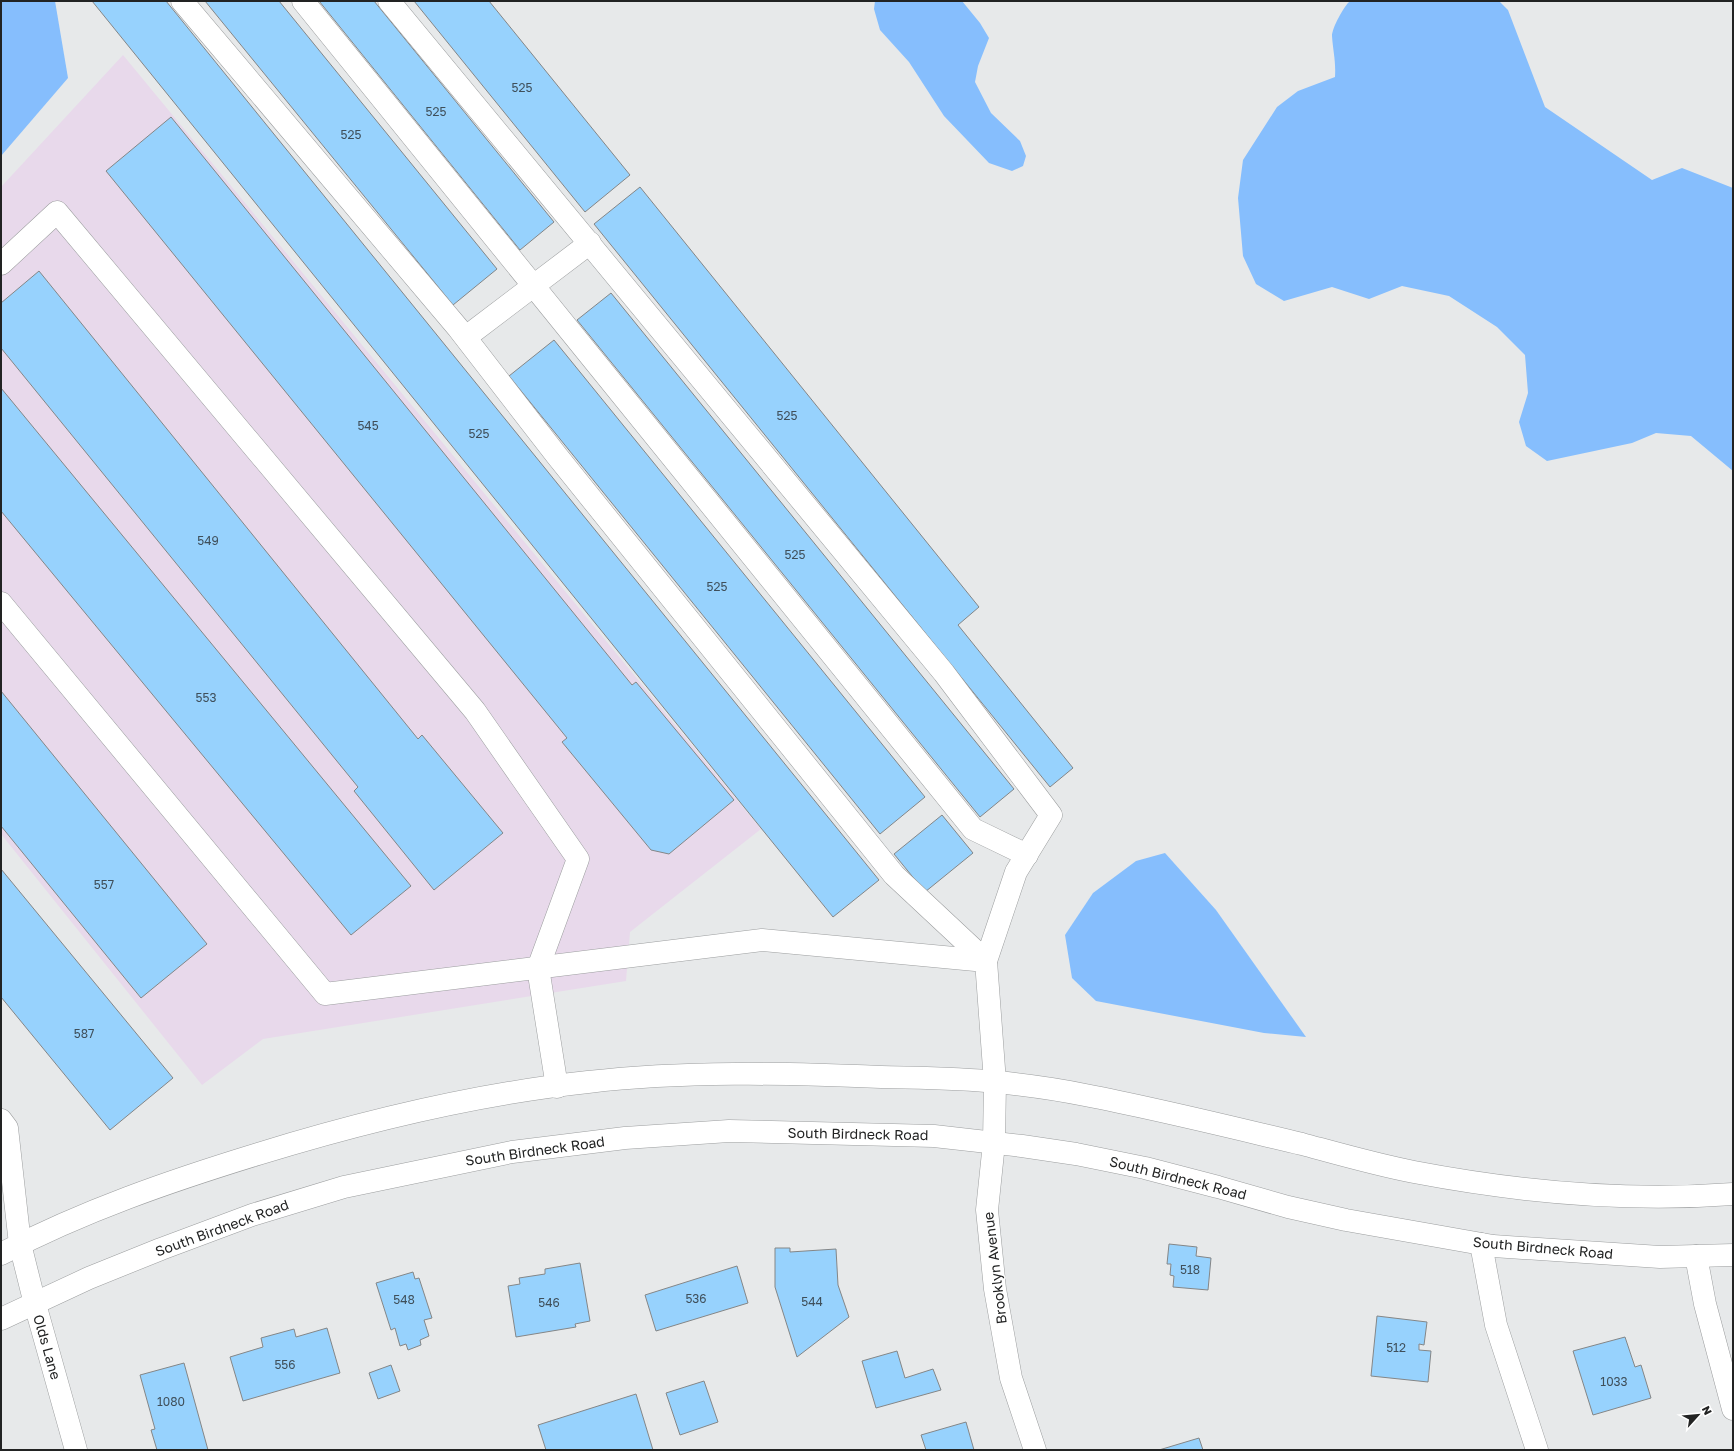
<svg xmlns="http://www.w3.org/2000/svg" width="1734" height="1451" viewBox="0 0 1734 1451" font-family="'Golos Text',sans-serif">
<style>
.commercial{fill:#e8d9eb}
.water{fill:#86befd}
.building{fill:#97d2fd;stroke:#848687}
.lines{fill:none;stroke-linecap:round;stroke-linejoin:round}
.minor-casing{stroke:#9c9e9f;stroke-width:23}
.major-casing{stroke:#9c9e9f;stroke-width:23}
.minor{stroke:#fff;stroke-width:22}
.major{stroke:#fff;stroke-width:22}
.labels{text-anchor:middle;stroke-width:3;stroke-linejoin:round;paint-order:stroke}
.number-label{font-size:12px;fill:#3f4f5a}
.street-label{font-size:14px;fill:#222323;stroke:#fff}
</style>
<rect width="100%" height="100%" fill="#e7e9ea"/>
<path class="commercial" d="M123 55 761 829 630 932 626 981 263 1039 202 1085 1 834V187Z"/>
<g class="water">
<path d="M1 1H55L68 78 1 156Z"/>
<path d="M875 1H962L980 23 989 38 978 66 975 82 991 113 1020 141 1026 156 1023 166 1012 171 989 163 944 116 909 62 880 30 874 9Z"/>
<path d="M1350 1H1499L1508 10 1545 107 1652 180 1682 168 1733 188V471L1691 436 1656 433 1632 443 1547 461 1526 446 1519 422 1528 393 1525 355 1497 327 1449 296 1402 286 1369 299 1332 287 1284 301 1256 284 1243 256 1238 198 1243 160 1277 107 1298 91 1335 77C1336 61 1333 51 1332 36 1332 28 1344 6 1350 1Z"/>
<path d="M1165 853 1216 910 1306 1037 1264 1033 1096 1001 1072 978 1065 935 1093 893 1136 861Z"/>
</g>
<g class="building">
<path d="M92 1H166L879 880 833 917Z"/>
<path d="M205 1H279L497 269 453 305Z"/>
<path d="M319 1H374L554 222 520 250Z"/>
<path d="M414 1H489L630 175 585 212Z"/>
<path d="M171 117 632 685 636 682 734 800 669 854 651 850 562 742 567 738 106 171Z"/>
<path d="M640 187 979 607 958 625 1073 768 1050 787 594 224Z"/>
<path d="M39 271 418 739 422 735 503 833 434 890 354 791 358 787 1 348V303Z"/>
<path d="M611 293 1014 789 980 817 577 320Z"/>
<path d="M554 340 925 797 880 834 509 376Z"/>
<path d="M1 388 411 886 351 935 1 511Z"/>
<path d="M1 691 207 944 141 998 1 826Z"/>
<path d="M942 815 973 853 925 892 894 854Z"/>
<path d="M1 869 173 1078 110 1130 1 997Z"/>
<path d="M1169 1244 1197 1247 1196 1256 1211 1258 1208 1290 1173 1287 1174 1276 1170 1275 1171 1264H1167Z"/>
<path d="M775 1248H790V1252L836 1249 838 1285 849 1317 797 1357 775 1287Z"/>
<path d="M580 1263 590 1321 575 1324 576 1327 516 1337 508 1286 520 1284 519 1278 545 1274V1269Z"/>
<path d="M737 1266 748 1303 656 1331 645 1295Z"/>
<path d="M413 1272 415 1279 419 1278 432 1318 424 1320 429 1336 420 1340 421 1345 408 1350 406 1344 400 1346 395 1328 391 1330 376 1283Z"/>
<path d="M1377 1316 1427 1322 1424 1345 1419 1344V1350L1431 1351 1428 1382 1371 1376Z"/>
<path d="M327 1328 340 1373 243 1401 230 1357 263 1347 261 1338 294 1329 296 1337Z"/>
<path d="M1625 1337 1635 1367 1641 1365 1651 1398 1593 1415 1573 1351Z"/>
<path d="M897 1351 905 1378 933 1369 941 1390 876 1408 862 1361Z"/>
<path d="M184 1363 208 1450H157L151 1430 155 1429 140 1375Z"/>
<path d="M391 1365 400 1391 378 1399 369 1373Z"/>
<path d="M704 1381 718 1422 680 1435 666 1393Z"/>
<path d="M636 1394 653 1450H546L538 1425Z"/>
<path d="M966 1422 974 1450H926L921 1435Z"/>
<path d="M1199 1438 1203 1450H1159Z"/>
</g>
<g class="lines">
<g class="minor-casing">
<g id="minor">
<path d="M182 1 458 328 557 456 894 875 986 961 1016 872 1051 815 944 673 389 1"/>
<path d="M303 1 973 829 1027 855"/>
<path d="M1 264 57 212 475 711 578 859 538 968 557 1087"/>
<path d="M466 337 590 243"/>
<path d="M1 603 325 994 762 940 986 961 995 1082 994 1143 987 1210 995 1289 1011 1378 1035 1450"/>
<path d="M1 1120 7 1128 20 1244 35 1304 76 1450"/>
<path d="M1481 1244 1496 1325 1537 1450"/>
<path d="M1696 1256 1705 1304 1733 1409"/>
</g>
</g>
<g class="major-casing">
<g id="major">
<path d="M1 1254C83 1211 170 1181 258 1154 365 1121 476 1094 588 1082 682 1071 786 1073 881 1077 920 1078 959 1078 997 1082 1026 1085 1056 1089 1085 1095 1158 1109 1230 1127 1302 1144 1339 1154 1377 1165 1414 1172 1519 1192 1627 1202 1733 1194"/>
<path d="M1 1319 89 1278 161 1249 252 1215 344 1187 512 1152 625 1138 729 1131 934 1136 1022 1146 1076 1154 1145 1168 1218 1187 1288 1207 1346 1220 1493 1246 1660 1257 1733 1255"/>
</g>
</g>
<use href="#minor" class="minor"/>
<use href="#major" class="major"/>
</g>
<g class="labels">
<g class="number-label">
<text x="522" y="92">525</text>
<text x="436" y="116">525</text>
<text x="351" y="139">525</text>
<text x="787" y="420">525</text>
<text x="368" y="430">545</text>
<text x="479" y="438">525</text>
<text x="208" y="545">549</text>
<text x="795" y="559">525</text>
<text x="717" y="591">525</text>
<text x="206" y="702">553</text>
<text x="104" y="889">557</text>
<text x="84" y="1038">587</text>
<text x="1190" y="1274">518</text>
<text x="696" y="1303">536</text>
<text x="404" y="1304">548</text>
<text x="812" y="1306">544</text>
<text x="549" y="1307">546</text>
<text x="1396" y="1352">512</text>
<text x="285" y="1369">556</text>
<text x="1614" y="1386">1033</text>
<text x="171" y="1406">1080</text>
</g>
<g class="street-label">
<text transform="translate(858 1134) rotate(1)" y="5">South Birdneck Road</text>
<text transform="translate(535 1151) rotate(-8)" y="5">South Birdneck Road</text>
<text transform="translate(1178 1178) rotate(14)" y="5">South Birdneck Road</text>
<text transform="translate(222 1228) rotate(-20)" y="5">South Birdneck Road</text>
<text transform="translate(1543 1248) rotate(5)" y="5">South Birdneck Road</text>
<text transform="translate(995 1268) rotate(-97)" y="5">Brooklyn Avenue</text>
<text transform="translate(47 1347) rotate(74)" y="5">Olds Lane</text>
</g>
</g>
<rect width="1734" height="1451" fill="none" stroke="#222323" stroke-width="4"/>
<g transform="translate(1698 1415) rotate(63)" stroke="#ffffff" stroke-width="3" paint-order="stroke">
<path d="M0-3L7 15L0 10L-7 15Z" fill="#222323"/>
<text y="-6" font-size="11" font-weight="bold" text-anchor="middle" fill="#222323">N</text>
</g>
</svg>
